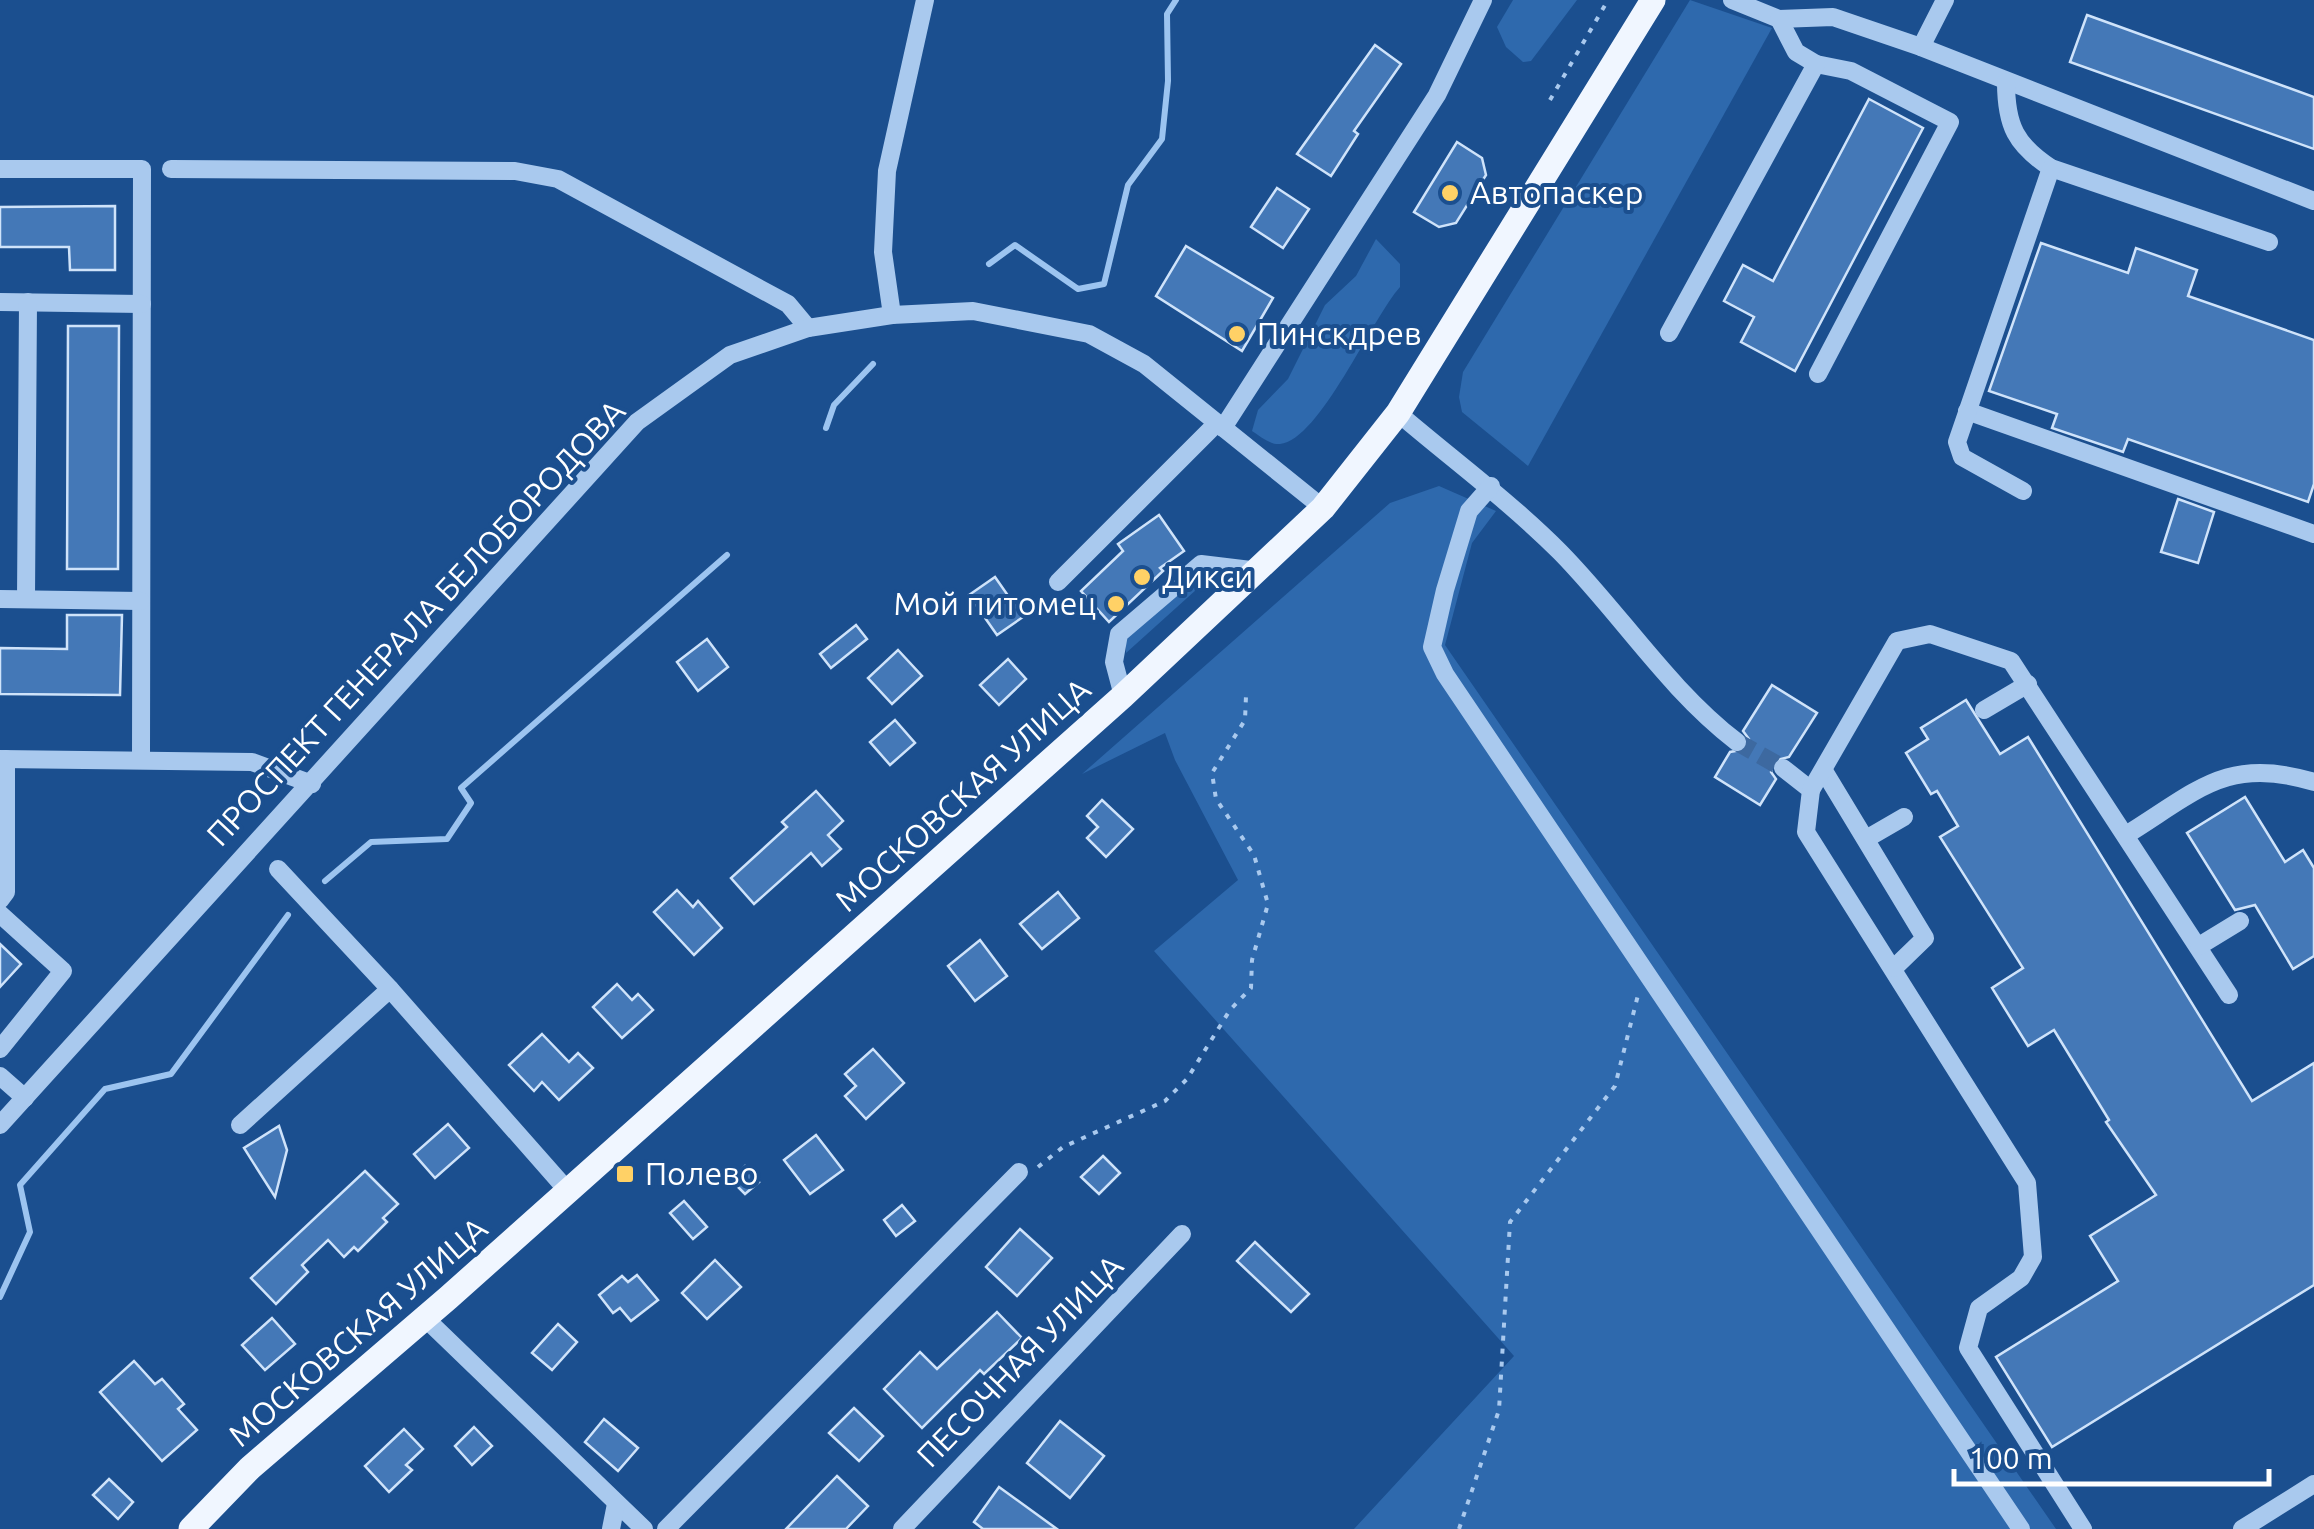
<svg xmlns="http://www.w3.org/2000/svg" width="2314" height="1529" viewBox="0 0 2314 1529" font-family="Ubuntu,sans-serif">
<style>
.green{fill:#2e69ad}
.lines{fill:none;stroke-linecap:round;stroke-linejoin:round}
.stream{stroke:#9cc4f0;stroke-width:6}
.building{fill:#4478b7;stroke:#cfe3fa;stroke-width:2.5}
.minor-tunnel{stroke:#3d69a0;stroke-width:18;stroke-dasharray:18 9;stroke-linecap:butt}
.path{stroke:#a9c9ee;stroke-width:4;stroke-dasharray:5 8;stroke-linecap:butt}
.minor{stroke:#a9c9ee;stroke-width:18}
.major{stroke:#f0f6ff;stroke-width:25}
.poi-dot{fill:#ffd166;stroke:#1b4f8f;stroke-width:4}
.labels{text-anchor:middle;stroke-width:8;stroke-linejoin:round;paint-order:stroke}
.poi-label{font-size:32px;fill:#fff;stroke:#1b4f8f;text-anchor:start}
.street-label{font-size:32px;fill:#fff;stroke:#1b4f8f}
</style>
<rect width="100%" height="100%" fill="#1b4f8f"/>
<g class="green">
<path d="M1513 0H1577L1531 61 1523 62 1506 47 1497 27Z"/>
<path d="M1690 0 1772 28 1528 466 1462 412 1459 397 1463 372Z"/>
<path d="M1376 239 1400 264V287C1372 318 1320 440 1280 444 1270 445 1260 436 1252 431L1258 410 1288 379 1325 305 1356 276Z"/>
<path d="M1439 486 1496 511 1472 543 1445 645 2056 1529H1354L1514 1356 1154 951 1238 880 1175 760 1165 733 1082 774 1390 503Z"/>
<path d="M1207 580 1126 653V636L1193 582Z"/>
</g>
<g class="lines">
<g class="stream">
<path d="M989 264 1015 245 1078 289 1104 284 1128 185 1162 139 1168 81 1167 14 1176 0"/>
<path d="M826 428 834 405 873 364"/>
<path d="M325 881 371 842 447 839 471 803 461 788 727 555"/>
<path d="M0 1297 30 1232 20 1185 105 1089 171 1074 288 915"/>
</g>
</g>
<g class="building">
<path d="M2087 15 2314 97V149L2070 62Z"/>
<path d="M1375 45 1401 64 1354 131 1358 134 1331 176 1297 154Z"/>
<path d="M1869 99 1923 128 1795 371 1741 342 1754 317 1724 301 1743 265 1773 281Z"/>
<path d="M1457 142 1482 158 1486 175 1456 223 1439 227 1414 212Z"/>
<path d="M1277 188 1309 209 1283 248 1251 227Z"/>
<path d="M115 206V270H70L69 247H0V207Z"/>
<path d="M2041 243 2128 273 2136 248 2197 270 2188 296 2314 340V484L2308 502 2128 439 2123 452 2052 428 2057 414 1989 391Z"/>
<path d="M1186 246 1273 298 1242 351 1156 296Z"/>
<path d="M68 326H119L118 569H67Z"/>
<path d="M2178 499 2214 512 2198 563 2161 552Z"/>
<path d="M1159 515 1184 551 1160 568 1163 571 1109 622 1081 591 1123 551 1118 544Z"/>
<path d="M995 577 1023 617 997 635 969 595Z"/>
<path d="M67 615H122L120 695 0 694V648L67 649Z"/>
<path d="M856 625 867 639 831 668 820 654Z"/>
<path d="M707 639 728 667 698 691 677 662Z"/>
<path d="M898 650 922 676 892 704 868 678Z"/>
<path d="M1008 659 1026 679 999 705 980 685Z"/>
<path d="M1772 685 1817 713 1789 757 1773 761 1771 772 1776 779 1760 805 1715 777 1730 752 1747 749 1749 739 1743 731Z"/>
<path d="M1966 700 2000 754 2028 737 2252 1101 2314 1063V1285L2052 1447 1996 1357 2118 1281 2090 1236 2156 1195 2106 1122 2109 1120 2054 1030 2028 1046 1992 988 2023 968 1940 837 1958 826 1937 791 1931 794 1906 753 1928 739 1921 728Z"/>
<path d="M895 720 915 743 890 765 870 742Z"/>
<path d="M816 791 843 821 828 835 841 849 822 866 811 853 754 904 731 878 787 827 782 822Z"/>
<path d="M2245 797 2285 862 2303 850 2314 868V956L2293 969 2255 905 2235 910 2187 833Z"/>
<path d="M1102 800 1133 829 1106 857 1087 838 1098 827 1087 816Z"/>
<path d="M677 890 693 907 698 901 722 928 694 955 654 912Z"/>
<path d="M1058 892 1079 918 1042 949 1020 924Z"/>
<path d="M980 940 1007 976 975 1001 948 966Z"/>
<path d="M0 944 21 964 0 987Z"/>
<path d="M617 984 632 1000 638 994 653 1010 622 1038 593 1007Z"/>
<path d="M542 1034 569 1062 578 1053 593 1068 559 1100 542 1082 534 1091 509 1065Z"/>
<path d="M873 1049 904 1083 866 1119 845 1096 856 1086 845 1074Z"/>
<path d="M448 1124 469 1148 435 1178 414 1154Z"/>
<path d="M279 1126 287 1150 275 1197 244 1148Z"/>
<path d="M816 1135 843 1170 810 1194 784 1160Z"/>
<path d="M1103 1156 1120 1173 1099 1194 1081 1177Z"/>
<path d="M745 1166 759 1182 745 1194 731 1180Z"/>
<path d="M365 1171 398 1204 383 1218 387 1222 358 1251 354 1247 344 1257 328 1240 302 1265 308 1272 276 1304 251 1278Z"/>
<path d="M684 1201 707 1227 693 1239 670 1213Z"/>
<path d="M902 1205 915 1221 896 1236 884 1220Z"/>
<path d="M1020 1229 1052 1258 1017 1296 986 1267Z"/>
<path d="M1255 1242 1309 1294 1291 1312 1237 1261Z"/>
<path d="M715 1260 741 1287 707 1319 682 1293Z"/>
<path d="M637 1275 658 1300 631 1321 620 1308 613 1313 599 1295 622 1276 628 1282Z"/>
<path d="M997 1312 1022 1338 984 1374 980 1370 922 1428 884 1389 920 1352 937 1369Z"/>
<path d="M272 1318 295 1344 265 1370 242 1345Z"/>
<path d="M558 1324 577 1342 552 1370 532 1353Z"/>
<path d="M134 1361 155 1384 162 1379 184 1404 178 1409 197 1430 162 1461 100 1392Z"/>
<path d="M854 1408 883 1436 859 1461 829 1433Z"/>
<path d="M604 1419 638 1448 618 1471 585 1442Z"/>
<path d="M1060 1421 1104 1456 1070 1498 1027 1463Z"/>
<path d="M474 1427 492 1446 472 1465 455 1446Z"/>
<path d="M404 1429 423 1449 406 1465 412 1470 389 1492 365 1466Z"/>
<path d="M837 1476 868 1506 846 1529H786Z"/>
<path d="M109 1479 133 1502 118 1519 93 1495Z"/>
<path d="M999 1487 1057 1529H983L974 1522Z"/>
</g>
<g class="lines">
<path class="minor-tunnel" d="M1737 742 1783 768"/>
<g class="path">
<path d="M1550 100 1608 0"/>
<path d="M1038 1167 1063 1147 1165 1101 1187 1079 1230 1010 1251 988 1252 960 1268 904 1254 855 1216 799 1212 773 1245 720 1246 696"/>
<path d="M1459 1529 1499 1410 1510 1222 1615 1086 1638 995"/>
</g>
<g class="minor">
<path d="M1732 0 1779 19 1833 17 1921 47 2314 201"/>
<path d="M1921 47 1945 0"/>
<path d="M1816 64 1851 71 1950 122 1818 374"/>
<path d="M2006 82C2006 126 2016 145 2051 168L2269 242"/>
<path d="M0 169H142L141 758"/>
<path d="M171 169 515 171 558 179 788 304 808 328"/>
<path d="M0 302 142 304"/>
<path d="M892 315 883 252 887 171 925 0"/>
<path d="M1669 333 1816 64 1796 52 1779 19"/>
<path d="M1967 411 2314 534"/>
<path d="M1398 413C1453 460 1509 501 1560 552 1621 614 1668 689 1737 742"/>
<path d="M1223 428 1437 95 1483 0"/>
<path d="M1491 486 1469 511 1445 590 1432 647 1445 674 2021 1529"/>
<path d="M2023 491 1962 457 1957 442 2051 168"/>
<path d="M1058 582 1217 423"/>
<path d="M0 599 141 601"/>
<path d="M26 599 28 302"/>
<path d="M1123 696 1114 662 1119 634 1201 564 1259 571"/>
<path d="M1984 710 2028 684"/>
<path d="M0 759 252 762 312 784"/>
<path d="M1783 768 1811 790 1806 832 2027 1183 2033 1257 2021 1278 1979 1308 1968 1348 2083 1529"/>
<path d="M1824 771 1925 938 1894 968"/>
<path d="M1811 790 1897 641 1930 634 2011 661 2229 995"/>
<path d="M2126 835C2196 792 2227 755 2314 782"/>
<path d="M1866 839 1904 817"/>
<path d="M278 869 390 989"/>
<path d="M0 900 6 892V759"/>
<path d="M0 914 63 971 0 1049"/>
<path d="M2199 946 2240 921"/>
<path d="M0 1076 25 1098"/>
<path d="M0 1125 637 422 730 355 808 328 892 315 973 311 1089 334 1144 364 1323 508"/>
<path d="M240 1125 390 989 567 1190"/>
<path d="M425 1318 644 1529"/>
<path d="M611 1529 616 1504"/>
<path d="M666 1529 1019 1172"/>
<path d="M902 1529 1182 1234"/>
<path d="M2242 1529 2314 1484"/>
</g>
<path class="major" d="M191 1529 250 1468 448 1298 1123 696 1323 508 1398 413 1653 0"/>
</g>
<g class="poi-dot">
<circle cx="1450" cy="193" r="10"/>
<circle cx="1237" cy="334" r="10"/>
<circle cx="1142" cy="577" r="10"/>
<circle cx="1116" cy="604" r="10"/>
<rect x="615" y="1164" width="20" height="20" rx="5"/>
</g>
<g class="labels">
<g class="poi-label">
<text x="1470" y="204">Автопаскер</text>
<text x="1257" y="345">Пинскдрев</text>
<text x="1162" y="588">Дикси</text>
<text x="1096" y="615" text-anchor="end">Мой питомец</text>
<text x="645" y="1185">Полево</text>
</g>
<g class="street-label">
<text transform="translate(416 623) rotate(-47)" y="11">ПРОСПЕКТ ГЕНЕРАЛА БЕЛОБОРОДОВА</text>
<text transform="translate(963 795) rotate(-42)" y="11">МОСКОВСКАЯ УЛИЦА</text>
<text transform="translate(358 1332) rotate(-41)" y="11">МОСКОВСКАЯ УЛИЦА</text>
<text transform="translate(1020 1361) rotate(-46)" y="11">ПЕСОЧНАЯ УЛИЦА</text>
</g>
</g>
<path d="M1954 1469v15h315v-15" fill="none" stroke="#ffffff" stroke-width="5"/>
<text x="1969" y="1469" font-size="30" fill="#ffffff" stroke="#1b4f8f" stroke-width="8" paint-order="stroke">100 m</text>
</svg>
